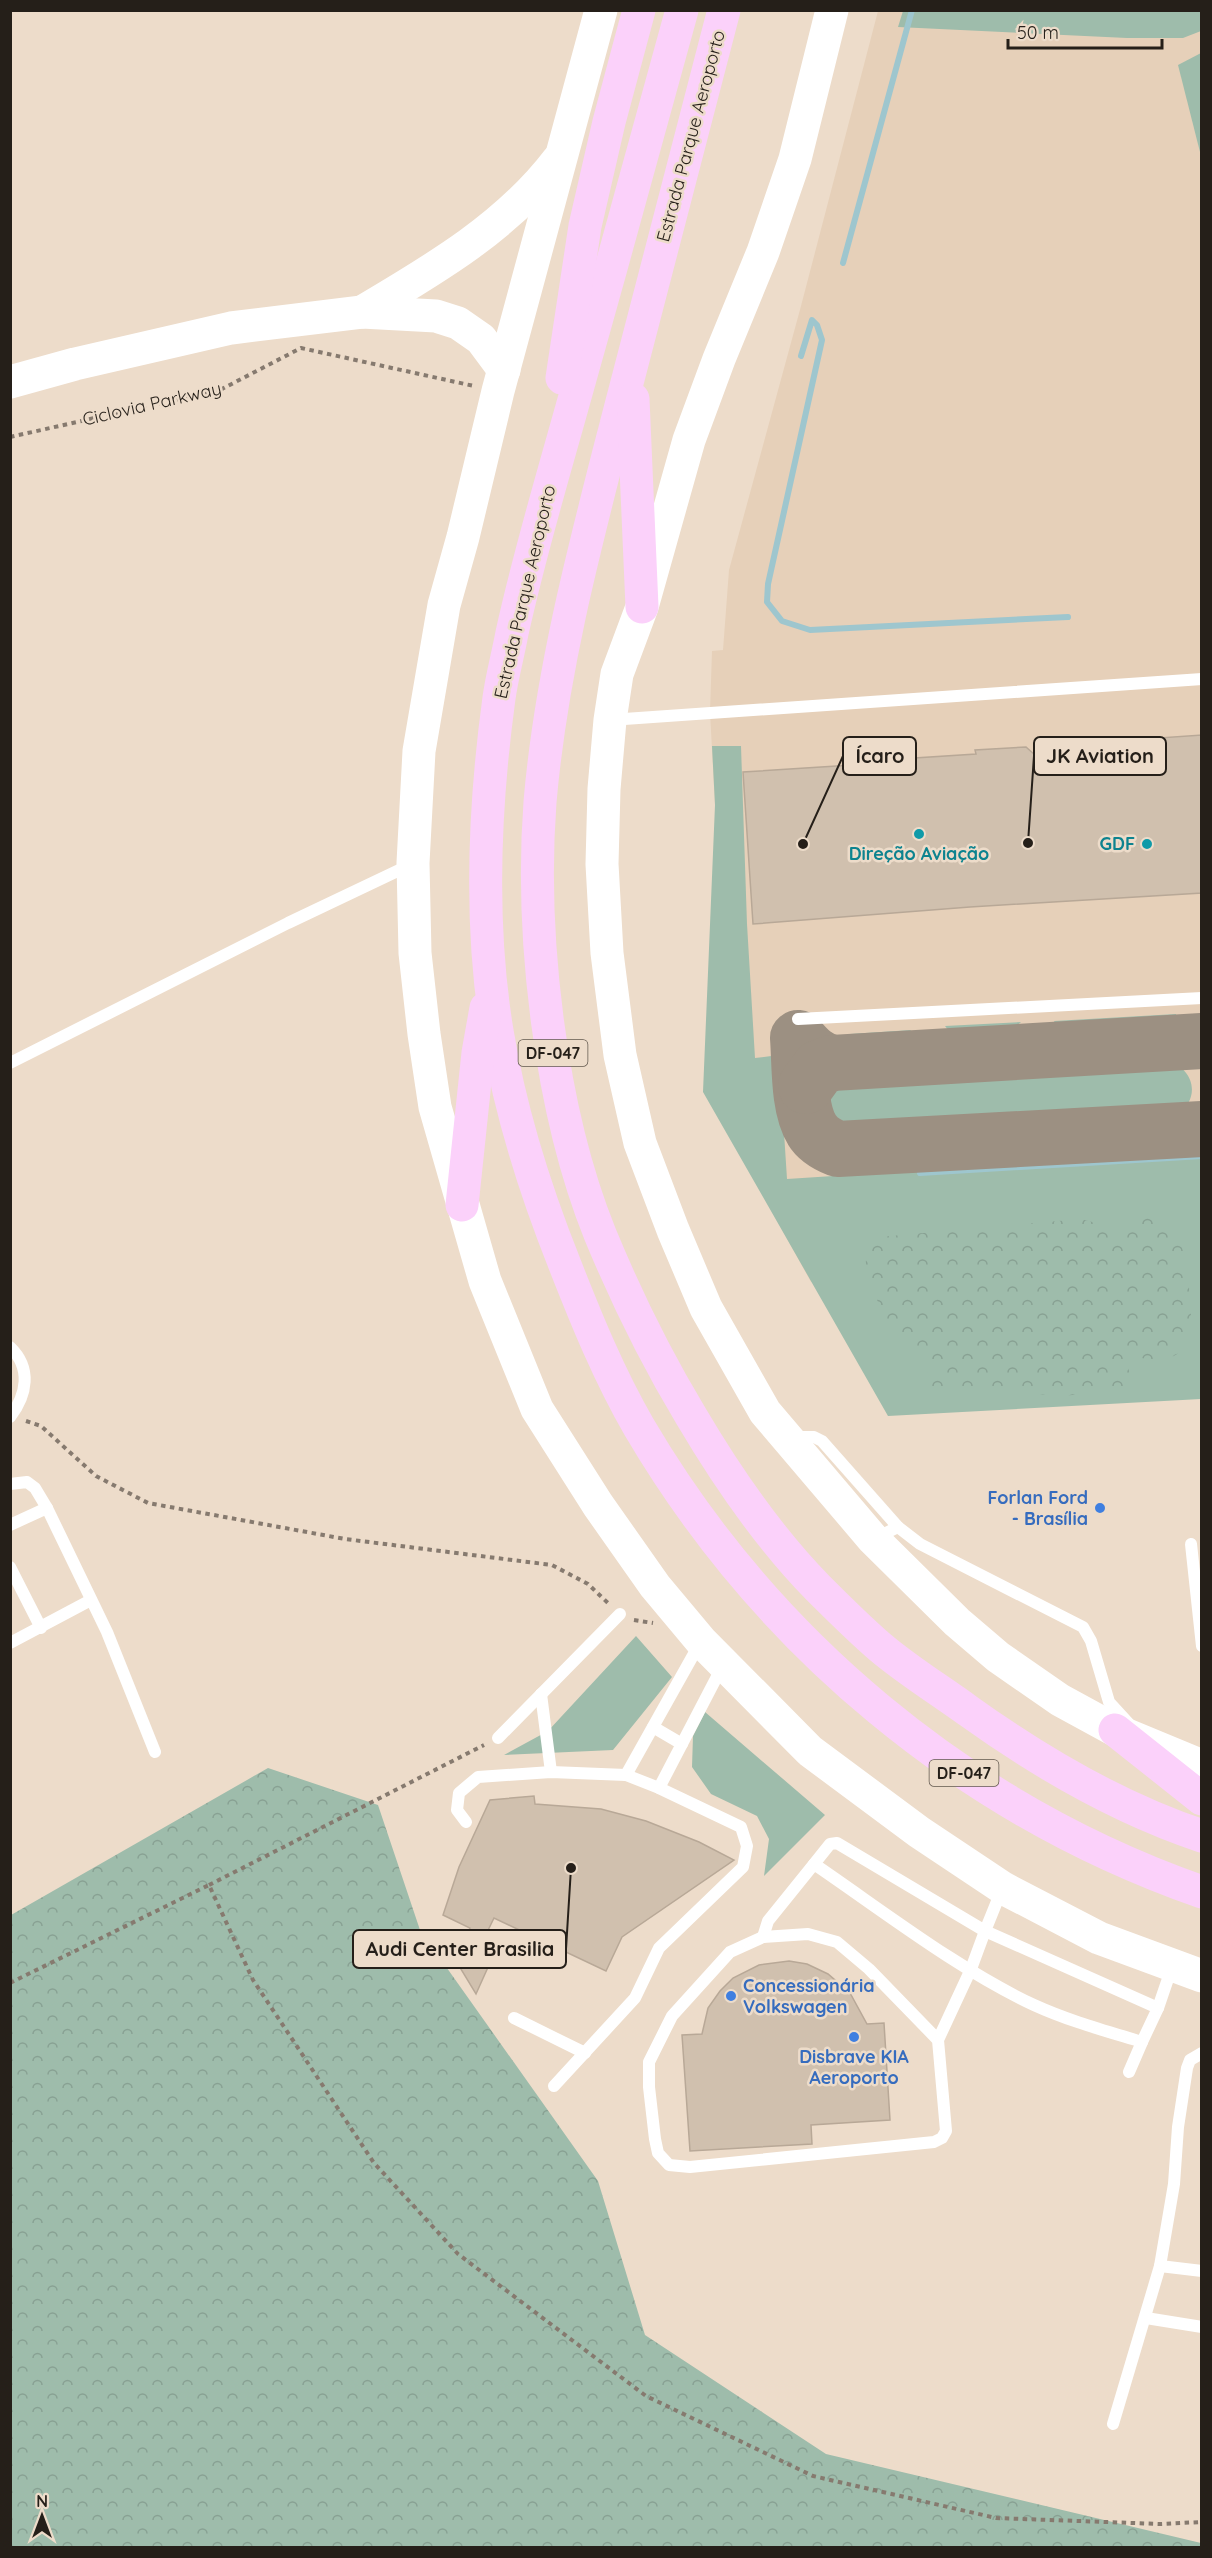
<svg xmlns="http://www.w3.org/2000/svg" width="1212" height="2558" viewBox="0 0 1212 2558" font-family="Quicksand,sans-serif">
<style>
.built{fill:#e6d0b9}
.green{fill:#9ebcab}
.forest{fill:url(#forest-crowns)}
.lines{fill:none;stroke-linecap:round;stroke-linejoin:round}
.stream{stroke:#9ec6ce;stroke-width:6}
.taxiway{stroke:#9c9082;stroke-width:56}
.building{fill:#d0c0ae;stroke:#b8a897;stroke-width:1.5}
.path{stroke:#867a6f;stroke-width:4;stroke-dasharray:4.5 4.5;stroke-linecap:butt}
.lane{stroke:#fff;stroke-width:12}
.secondary{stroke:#fff;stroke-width:33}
.primary{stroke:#fbd1fa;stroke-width:33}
.culture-dot{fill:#0f9aa8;stroke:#eddcca;stroke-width:2}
.shop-dot{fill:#3f7fe0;stroke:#eddcca;stroke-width:2}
.labels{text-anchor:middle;stroke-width:5;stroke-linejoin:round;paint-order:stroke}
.shield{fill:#eddcca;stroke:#61584e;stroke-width:1.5}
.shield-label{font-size:16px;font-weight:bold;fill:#251f19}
.street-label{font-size:18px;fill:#251f19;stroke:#eddcca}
.culture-label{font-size:18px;font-weight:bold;fill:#0d838f;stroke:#eddcca;text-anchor:end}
.shop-label{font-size:18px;font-weight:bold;fill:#366cbe;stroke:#eddcca;text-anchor:end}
.leader{fill:none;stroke:#251f19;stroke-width:2}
.callout-dot{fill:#251f19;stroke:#eddcca;stroke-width:2}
.callout{fill:#eddcca;stroke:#251f19;stroke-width:2}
.callout-label{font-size:20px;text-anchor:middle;font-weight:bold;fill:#251f19}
</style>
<defs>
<pattern id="forest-crowns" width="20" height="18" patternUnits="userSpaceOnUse" patternTransform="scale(1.5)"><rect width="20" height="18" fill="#9ebcab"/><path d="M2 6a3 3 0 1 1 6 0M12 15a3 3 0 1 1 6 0" fill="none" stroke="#88a193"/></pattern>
</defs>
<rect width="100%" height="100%" fill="#eddcca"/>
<path class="built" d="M878 11H1201V1396L811 1282 770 1208 715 805 710 712 712 651 723 650 729 570 801 306Z"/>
<g class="green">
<path d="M903 11H1201V31L1183 38H1127L898 27Z"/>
<path d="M1201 53V156L1178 65Z"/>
<path d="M712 746H741L747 924 755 1058 779 1055 787 1179 1201 1152V1399L888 1416 703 1092 715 805Z"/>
<path d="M1176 1014 1177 1023 1170 1030C1148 1034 1087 1041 1067 1033 1060 1031 1057 1027 1054 1021Z"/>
<path d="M1021 1022C998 1044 967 1056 945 1026Z"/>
<path d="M911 1030C907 1037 904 1042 898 1045 886 1052 860 1051 851 1040L850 1034Z"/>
<path d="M1141 1061C1149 1061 1158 1060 1165 1061 1194 1066 1202 1098 1177 1115 1168 1120 1155 1122 1146 1125L851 1135C830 1123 830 1117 831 1094L841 1084 857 1080Z"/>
<path d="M636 1636 672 1677 613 1750 504 1755 548 1731Z"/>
<path d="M705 1712 825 1815 764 1876 769 1839 757 1816 711 1794 692 1767 693 1736Z"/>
</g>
<g class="forest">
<path d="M1149 1214 1179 1233 1188 1273 1192 1330 1184 1350 1165 1361 1125 1356 1134 1390 1060 1396 989 1390 925 1393 929 1365 888 1326 865 1271 867 1248 879 1237 1081 1219 1122 1230Z"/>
<path d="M268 1768 378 1805 420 1930 598 2181 645 2335 826 2454 1201 2543V2547H11V1915Z"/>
</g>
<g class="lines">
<g class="stream">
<path d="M843 263 912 10"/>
<path d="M801 356 812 320 817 325 822 340 768 584 767 602 782 621 810 630 1068 617"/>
<path d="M920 1173 1202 1156"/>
</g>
<g class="taxiway">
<path d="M832 1063C816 1058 809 1051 798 1038 800 1063 798 1108 812 1130 818 1140 828 1145 838 1149L1202 1129"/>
<path d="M806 1086 819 1068 832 1063 1202 1041"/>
</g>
</g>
<g class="building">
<path d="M1202 735V893L970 907 753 924 743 772 868 764V761L976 754 975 750 1026 747 1035 755 1043 746Z"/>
<path d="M534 1796 535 1804 601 1809 646 1821 699 1842 734 1860 622 1937 606 1971 494 1918 479 1949 493 1956 476 1994 456 1961 470 1928 443 1915 459 1867 490 1800Z"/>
<path d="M789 1961 807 1964 828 1974 850 1993 867 2024 884 2023 890 2120 811 2125 812 2144 690 2151 682 2035 702 2034 708 2008 720 1991 733 1978 759 1965Z"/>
</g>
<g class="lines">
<g class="path">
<path d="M10 437 220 390 301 348 474 386"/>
<path d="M26 1421 41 1426 96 1476 148 1503 345 1539 552 1565 588 1584 610 1605"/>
<path d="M634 1620 653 1623"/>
<path d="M209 1885 484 1745"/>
<path d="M10 1983 209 1885 253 1980 374 2163 458 2254 646 2396 813 2476 996 2518 1160 2524 1202 2522"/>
</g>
<g class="lane">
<path d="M610 720 1202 679"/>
<path d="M798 1019 1202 998"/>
<path d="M10 1063 288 923 410 865"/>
<path d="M10 1347C32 1368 27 1395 10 1417"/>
<path d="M792 1437H814L822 1441 898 1527"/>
<path d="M10 1484 27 1482 35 1488 47 1508 107 1632 155 1752"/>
<path d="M10 1525 47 1508"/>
<path d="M876 1538 898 1527 920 1544 1083 1627 1091 1641 1109 1702 1131 1726"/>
<path d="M1191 1544 1202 1646"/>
<path d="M10 1567 41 1628"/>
<path d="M10 1643 91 1600"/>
<path d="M541 1694 551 1772"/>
<path d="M653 1727 682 1744"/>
<path d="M498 1738 620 1614"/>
<path d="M626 1775 700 1643"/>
<path d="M659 1788 722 1667"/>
<path d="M466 1822 457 1810 459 1793 478 1777 551 1772 626 1775 659 1788 741 1827 747 1846 743 1867 659 1948 635 1998 554 2086"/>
<path d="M814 1864 830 1844 837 1843 985 1931 971 1969 938 2040 946 2131 942 2138 934 2142 690 2167 669 2165 658 2153 655 2139 649 2087V2062L672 2016 730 1952 763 1937 808 1934 837 1942 869 1969 938 2040"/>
<path d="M1002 1889 985 1931 1158 2008 1142 2042"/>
<path d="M763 1937 768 1921 814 1864C883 1911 959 1970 1034 2005 1069 2021 1106 2031 1142 2042L1129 2072"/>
<path d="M1158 2008 1172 1967"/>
<path d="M514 2018 585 2053"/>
<path d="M1160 2266 1202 2271"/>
<path d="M1146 2318 1202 2327"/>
<path d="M1113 2424 1160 2266 1174 2184 1178 2127 1187 2068 1190 2060 1202 2053"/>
</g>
<g class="secondary">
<path d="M601 10 498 391 463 537 444 605 419 751 413 863 415 953 424 1034 435 1107 485 1281 537 1409 598 1505 655 1586 701 1641 810 1751 919 1832 1003 1888 1099 1938 1202 1976"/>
<path d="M832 10 795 159 763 252 719 359 689 440 642 607 617 674 610 720 604 789 602 864 607 953 620 1055 640 1143 673 1230 706 1308 765 1412 873 1539 957 1622 998 1657 1060 1700 1115 1730 1202 1766"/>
<path d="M362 312C433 270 507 227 558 160"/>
<path d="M10 382 75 364 231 328 362 312 436 316 458 323 481 339 504 370"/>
</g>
<g class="primary">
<path d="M682 10C645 147 607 282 569 418 549 489 528 560 512 633 508 655 502 676 499 698 484 808 479 921 497 1031 510 1111 535 1190 565 1265 587 1321 609 1375 639 1427 766 1643 965 1809 1202 1892"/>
<path d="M724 10C688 149 652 287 616 425 584 549 551 674 540 802 530 936 550 1110 600 1234 626 1297 656 1358 691 1416 727 1477 768 1537 818 1588 838 1608 859 1629 880 1647 907 1670 938 1689 967 1710 1038 1761 1118 1808 1202 1836"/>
<path d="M562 378 585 226 609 122 639 10"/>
<path d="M633 399 642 607"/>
<path d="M462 1205 478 1053 486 1008"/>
<path d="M1115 1730 1202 1799"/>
</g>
</g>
<g class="culture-dot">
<circle cx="919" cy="834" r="6"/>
<circle cx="1147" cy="844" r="6"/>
</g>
<g class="shop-dot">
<circle cx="1100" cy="1508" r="6"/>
<circle cx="731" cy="1996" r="6"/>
<circle cx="854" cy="2037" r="6"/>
</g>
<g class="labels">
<g class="shield">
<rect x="518.5" y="1040" width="69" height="26" rx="4.5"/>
<rect x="929.5" y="1760" width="69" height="26" rx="4.5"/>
</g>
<g class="shield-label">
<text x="553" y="1059">DF-047</text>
<text x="964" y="1779">DF-047</text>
</g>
<g class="street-label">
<text transform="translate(691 136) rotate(-75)" y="6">Estrada Parque Aeroporto</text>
<text transform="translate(152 404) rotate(-13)" y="6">Ciclovia Parkway</text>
<text transform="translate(525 592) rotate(-77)" y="6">Estrada Parque Aeroporto</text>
</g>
<g class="culture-label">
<text x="1135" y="850">GDF</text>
<text x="919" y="860" text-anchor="middle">Direção Aviação</text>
</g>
<g class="shop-label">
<text x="1088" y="1504">Forlan Ford<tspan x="1088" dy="21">- Brasília</tspan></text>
<text x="743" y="1992" text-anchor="start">Concessionária<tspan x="743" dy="21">Volkswagen</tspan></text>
<text x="854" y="2063" text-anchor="middle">Disbrave KIA<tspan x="854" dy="21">Aeroporto</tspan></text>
</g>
</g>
<path class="leader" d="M1028 843L1034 756M803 844L843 756M571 1868L566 1949"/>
<g class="callout-dot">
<circle cx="1028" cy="843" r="6"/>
<circle cx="803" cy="844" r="6"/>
<circle cx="571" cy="1868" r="6"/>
</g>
<g class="callout">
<rect x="1034" y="737" width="132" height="38" rx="6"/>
<rect x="843" y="737" width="73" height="38" rx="6"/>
<rect x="353" y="1930" width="213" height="38" rx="6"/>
</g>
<g class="callout-label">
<text x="1100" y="763">JK Aviation</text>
<text x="880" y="763">Ícaro</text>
<text x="460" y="1956">Audi Center Brasilia</text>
</g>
<rect width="1212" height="2558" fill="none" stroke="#251f19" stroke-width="24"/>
<g transform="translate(42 2516)" stroke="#eddcca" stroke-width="4.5" paint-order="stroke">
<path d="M0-4.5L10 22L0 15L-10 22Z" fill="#251f19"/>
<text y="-9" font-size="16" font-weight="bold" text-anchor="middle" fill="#251f19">N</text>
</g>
<path d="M1008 39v9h154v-9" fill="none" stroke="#251f19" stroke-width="3"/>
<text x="1017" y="39" font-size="18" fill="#251f19" stroke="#eddcca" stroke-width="4.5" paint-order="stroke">50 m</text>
</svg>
